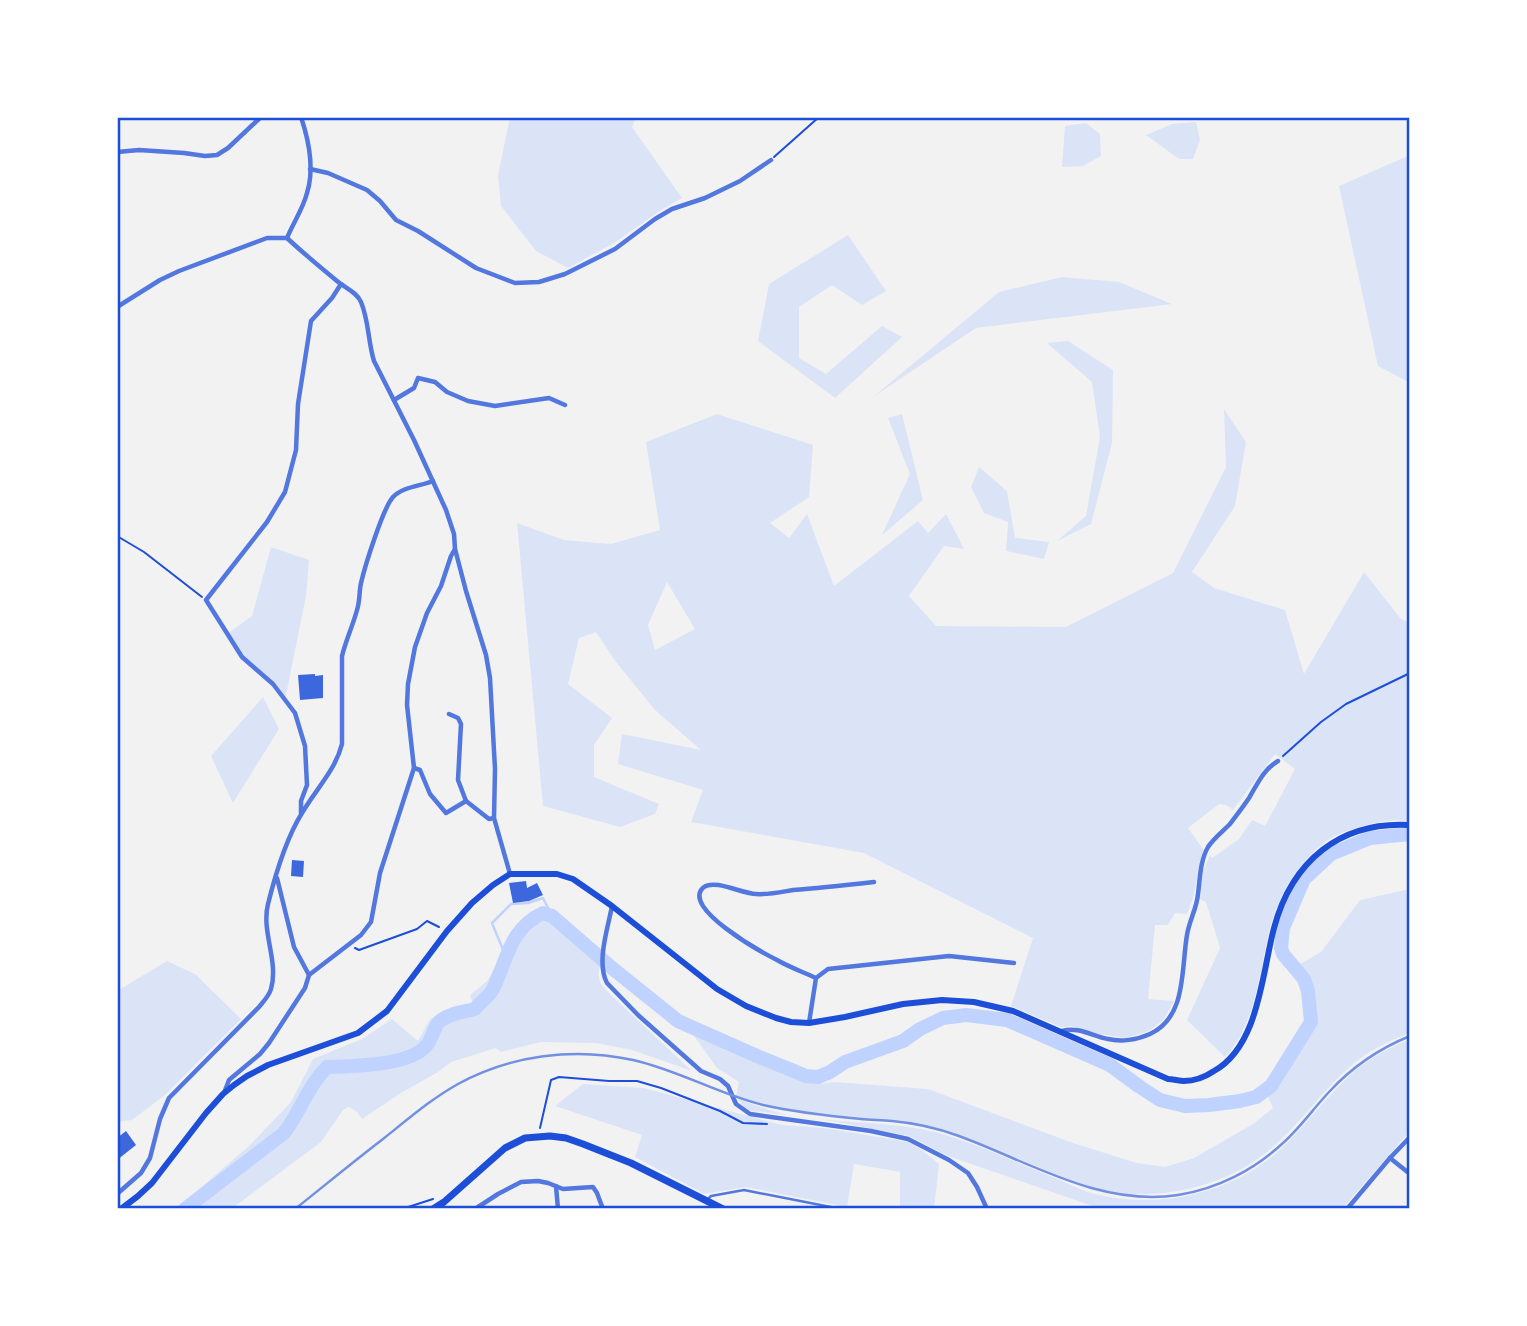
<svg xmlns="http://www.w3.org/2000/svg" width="1527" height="1326" viewBox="0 0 1527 1326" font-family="'Open Sans',sans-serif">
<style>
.green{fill:#dbe4f7;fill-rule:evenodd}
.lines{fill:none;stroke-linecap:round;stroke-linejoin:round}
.stream{stroke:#bfd3fe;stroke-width:2.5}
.river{stroke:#bfd3fe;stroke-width:14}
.building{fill:#3d67dc}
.path{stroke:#1d4ed8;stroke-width:2}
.service{stroke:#5277de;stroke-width:2.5}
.minor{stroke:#5277de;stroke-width:4.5}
.secondary{stroke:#1d4ed8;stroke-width:6}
.primary{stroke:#1d4ed8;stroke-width:7}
.rail{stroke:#7290e2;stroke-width:2.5}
.neatline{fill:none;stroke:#1d4ed8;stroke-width:2.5}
</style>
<rect width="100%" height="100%" fill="#f2f2f2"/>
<g class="green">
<path d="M510 117H636L632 127 682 198 661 210 614 243 568 268 536 251 501 206 498 175Z"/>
<path d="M1196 122 1200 140 1193 159H1179L1146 135 1172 124Z"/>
<path d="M1086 123 1100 134 1101 156 1083 166 1062 167 1065 126Z"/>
<path d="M1410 155V383L1378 366 1339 186Z"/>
<path d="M848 235 886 291 862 305 832 285 799 307V358L826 374 882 326 902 337 835 398 758 341 769 284Z"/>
<path d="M1062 277 1119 282 1172 304 976 328 873 397 999 292Z"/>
<path d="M1068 341 1113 370 1112 443 1091 524 1057 541 1086 516 1100 437 1092 382 1047 343Z"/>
<path d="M1224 409 1246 442 1235 506 1192 572 1214 588 1285 610 1304 674 1364 572 1401 619 1410 623V821C1403 821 1395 820 1388 821 1374 822 1339 832 1328 840 1299 860 1279 894 1270 928 1259 972 1257 1022 1225 1057L1187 1020 1220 948 1206 902 1200 899 1202 873 1210 855 1212 858 1239 839 1252 820 1265 826 1295 769 1275 754 1233 810 1226 805 1219 804 1188 828 1203 849 1193 898 1187 914 1175 913 1168 925H1155L1148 999 1174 1001 1163 1020 1149 1031 1126 1038 1087 1032 1072 1026 1061 1027 1011 1006 1033 938 864 853 691 822 703 790 618 764 622 734 701 750 655 710 616 662 596 632 579 638 568 684 612 718 594 745V777L659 804 655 814 620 827 543 806 517 523 564 540 611 544 660 530 646 442 717 414 813 445 809 497 770 523 789 538 807 514 834 586 918 521 928 533 946 514 964 549 944 546 909 596 936 626 1066 627 1173 573 1226 467ZM667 582 695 629 655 650 648 625Z"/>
<path d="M902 414 923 500 882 535 910 474 888 418Z"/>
<path d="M979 467 1007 491 1015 538 1049 542 1044 559 1006 551 1008 522 984 513 971 487Z"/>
<path d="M271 547 309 560 306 596 285 700 273 684 242 657 227 634 252 616Z"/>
<path d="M263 697 279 729 233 803 211 756Z"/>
<path d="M1410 889V1033C1385 1042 1361 1055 1342 1074 1306 1109 1285 1146 1238 1171 1195 1193 1141 1201 1094 1188 1038 1171 987 1140 929 1127 881 1117 831 1118 782 1110 767 1107 751 1101 736 1096L739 1082 717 1068 689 1029 685 1018 733 1050 774 1064 799 1079 817 1084 835 1082 928 1089 1073 1143 1137 1163 1165 1167 1194 1158 1253 1124 1273 1108 1265 1090 1307 1030C1317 1009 1308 984 1295 967L1321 952 1360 900Z"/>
<path d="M529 915 534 921 550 919 601 961C596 980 599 983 612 996L692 1071 632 1050 596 1043 541 1042 501 1052 496 1048 451 1062 438 1072 401 1093 362 1119 357 1112 349 1107 343 1110 321 1142 231 1209H172L184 1202 249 1146 291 1102 313 1059 362 1039 392 1019 418 1041 430 1019 455 1006 465 1016 476 1013 470 995 487 981 516 929Z"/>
<path d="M167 961 195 974 241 1019 165 1095 132 1120 117 1122V991Z"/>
<path d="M1410 1039V1131L1342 1209H1101L948 1156 909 1136 832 1121 746 1110 738 1099C752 1104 765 1109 779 1113 827 1124 878 1120 926 1130 972 1140 1016 1163 1060 1180 1071 1185 1083 1191 1095 1194 1143 1206 1195 1200 1239 1178 1289 1153 1309 1114 1347 1078 1365 1060 1387 1049 1410 1039Z"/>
<path d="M583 1084 644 1088 782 1125 824 1128 908 1142 919 1148 939 1164 934 1209H900V1172L854 1164 847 1207 746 1187 704 1194 635 1157 642 1135 555 1106Z"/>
</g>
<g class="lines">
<path class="stream" d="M506 957 492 923 511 904 528 903 543 898 552 916"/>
<path class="river" d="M185 1209 284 1133C300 1112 308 1086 327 1067 352 1066 409 1066 426 1046 432 1040 433 1029 439 1022 447 1014 463 1012 475 1009 480 1002 490 996 493 989 508 959 509 929 543 913L552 916 612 968 678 1021 757 1056 806 1076 818 1077 830 1072 845 1062 903 1041 920 1029 943 1018 966 1015 1007 1020 1110 1065 1140 1087 1160 1100 1185 1106 1209 1105 1240 1101 1256 1097 1271 1086 1311 1022 1308 991 1304 979 1283 954 1281 948 1283 928 1304 879 1331 854 1370 838 1410 834"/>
</g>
<g class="building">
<path d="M315 674V676L323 675V698L300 700 298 675Z"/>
<path d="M292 860 304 861 303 877 291 876Z"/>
<path d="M526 881 527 888 537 883 543 895 529 901 513 903 509 883Z"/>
<path d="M126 1131 136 1145 117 1160V1138Z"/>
</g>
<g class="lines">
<g class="path">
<path d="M774 157 819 117"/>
<path d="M117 536 144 552 202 597"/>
<path d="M1283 756 1321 722 1346 704 1410 673"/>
<path d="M355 948 359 950 417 929 427 921 439 927"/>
<path d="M540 1128 551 1080 559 1077 609 1081H637L661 1088 720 1111 743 1123 767 1124"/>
<path d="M402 1209 433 1199"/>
</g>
<path class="service" d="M709 1198 711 1196 744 1190 841 1209"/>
<g class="minor">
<path d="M117 152 139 150 184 153 205 156 217 155 228 148 261 117"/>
<path d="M310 169 328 173 367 190 380 201 396 220 418 231 476 268 515 283 539 282 565 274 615 249 655 219 672 209 705 198 740 181 771 160"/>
<path d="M287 238C303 253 320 267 337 281 345 288 357 292 361 302 369 321 368 342 374 361L414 440 446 510 454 534 455 549 466 591 486 655 490 678 495 769 494 818 510 874"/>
<path d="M287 238C293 223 303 209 307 193 315 168 309 141 301 117"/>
<path d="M117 307 160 280 179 271 267 238H287"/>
<path d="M394 400 414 388 418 378 435 382 447 392 468 401 495 406 549 398 565 405"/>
<path d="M449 714 458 718 461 724 458 780 466 801"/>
<path d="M414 768 420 770 430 794 446 813 466 801 489 819 494 818"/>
<path d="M301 813V801L307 785 305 746 295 713 273 684 242 657 206 600 267 522 285 492 296 450 298 404 311 321 332 298 341 284"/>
<path d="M277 878 294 947 309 975"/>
<path d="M612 906C608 928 596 962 607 983L638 1015 701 1071 720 1079 728 1086 736 1104 750 1114 871 1131 908 1139 949 1160 968 1173 977 1187 987 1209"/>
<path d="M816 978 828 969 949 956 1014 963"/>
<path d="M809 1023 816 978C803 972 789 967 777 960 763 953 679 907 704 887 715 879 743 894 756 894 768 895 781 892 793 890 820 888 847 885 874 882"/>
<path d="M1062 1031C1078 1026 1092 1036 1108 1039 1121 1042 1137 1040 1150 1034 1187 1017 1181 969 1187 935 1189 921 1197 908 1198 894 1200 879 1200 861 1208 847 1213 839 1223 831 1230 824 1236 816 1243 807 1249 798 1258 783 1263 770 1278 761"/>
<path d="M224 1093 229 1080 260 1054 269 1043 305 988 309 975 361 935 371 922 380 873 414 768 407 705 408 684 415 647 427 613 441 586 451 556 455 549"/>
<path d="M1390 1158 1410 1174"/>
<path d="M556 1186 558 1209"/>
<path d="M117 1194 141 1173 150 1158 160 1119 169 1098 259 1007C263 1002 269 996 271 989 279 961 261 932 268 904 275 876 287 837 302 813 316 789 335 771 342 744V656C346 640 353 625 357 610 360 601 359 592 361 583 365 566 383 508 393 497 402 487 421 486 433 481"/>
<path d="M475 1209 498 1194 521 1182 538 1181 548 1183 563 1189 593 1187 597 1193 603 1209"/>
<path d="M1347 1209 1390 1158 1410 1137"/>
</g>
<path class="secondary" d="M121 1209 138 1196 152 1183 206 1113 223 1094 234 1085 247 1076 268 1065 358 1033 387 1011 447 931 472 903 493 885 510 874H557L573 879 612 906 717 989 746 1006 776 1018 791 1022 809 1023 845 1017 903 1004 942 1000 974 1002 1013 1011 1168 1079C1173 1079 1179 1081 1184 1081 1195 1081 1205 1077 1214 1071 1259 1046 1262 973 1274 928 1292 861 1340 821 1410 825"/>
<path class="primary" d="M433 1209 444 1202 505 1148 525 1138 550 1136 566 1138 583 1144 631 1163 723 1209"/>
<path class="rail" d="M295 1209C324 1186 353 1162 383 1139 407 1120 431 1099 458 1084 511 1055 574 1047 633 1060 678 1070 718 1094 763 1105 794 1112 829 1116 861 1119 872 1120 882 1120 892 1121 915 1123 937 1128 959 1136 1030 1162 1100 1207 1178 1195 1217 1189 1254 1170 1283 1143 1300 1128 1313 1109 1329 1092 1352 1067 1378 1049 1410 1036"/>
</g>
<rect width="1527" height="1326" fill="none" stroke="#ffffff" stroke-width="238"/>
<rect x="119" y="119" width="1289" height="1088" class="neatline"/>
</svg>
